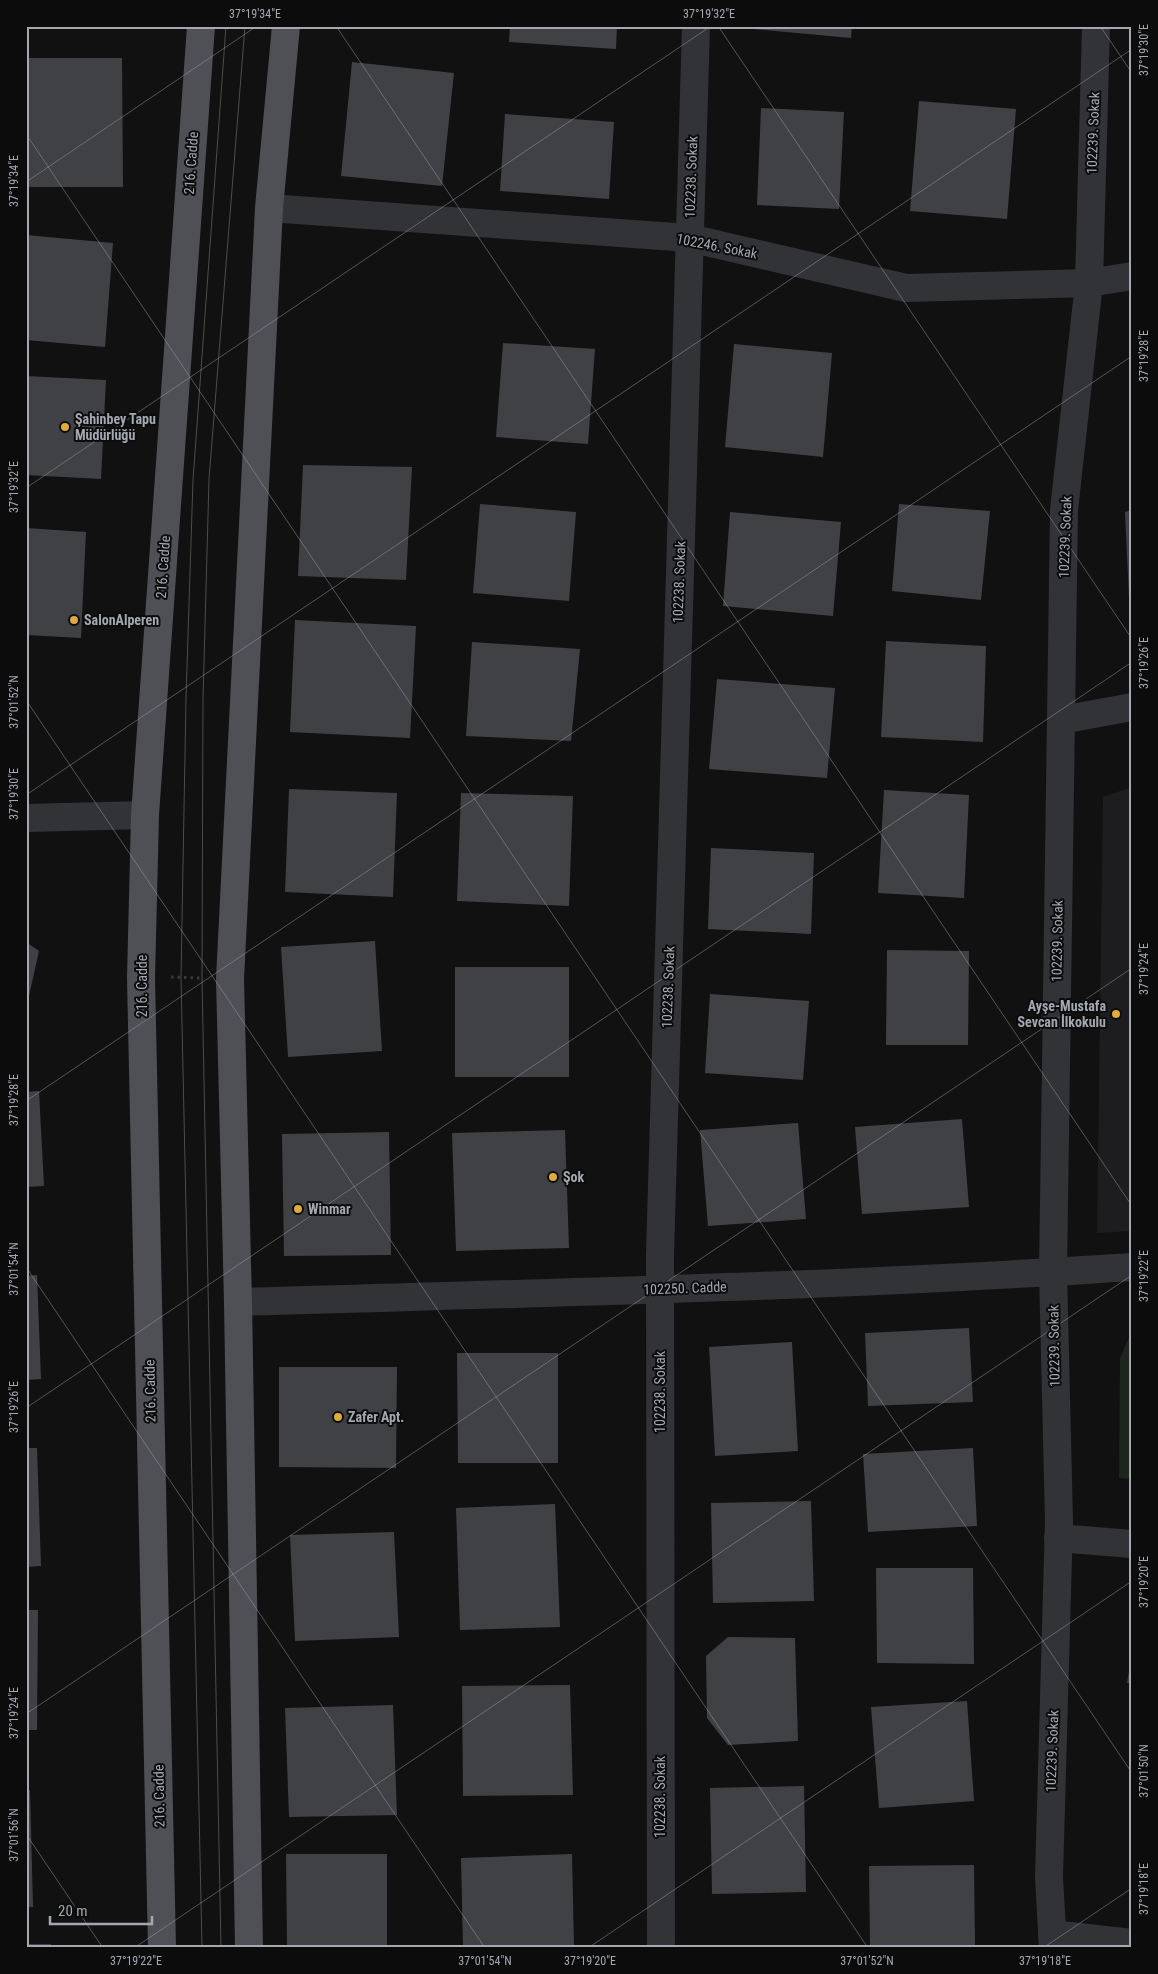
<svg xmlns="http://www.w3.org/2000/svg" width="1158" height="1974" viewBox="0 0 1158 1974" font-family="'Roboto Condensed',sans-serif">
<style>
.built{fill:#1d1d1f}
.green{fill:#1e241e}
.building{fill:#404145}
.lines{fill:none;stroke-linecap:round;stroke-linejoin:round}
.path{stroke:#383a3e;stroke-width:3;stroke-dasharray:2.5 4;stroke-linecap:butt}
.minor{stroke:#323337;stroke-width:28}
.tertiary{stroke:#323337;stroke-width:28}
.primary{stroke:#4f5055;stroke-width:28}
.tram{stroke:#4b4d51;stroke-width:1}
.ticks{fill:none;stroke:#a3a8b1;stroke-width:1;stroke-opacity:0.45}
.poi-dot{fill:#dfab3c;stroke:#0c0c0d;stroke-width:2}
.labels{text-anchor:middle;stroke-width:4;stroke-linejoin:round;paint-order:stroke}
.street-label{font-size:14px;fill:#a3a8b1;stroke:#0c0c0d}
.poi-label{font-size:14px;font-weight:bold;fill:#a3a8b1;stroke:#0c0c0d;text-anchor:start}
.neatline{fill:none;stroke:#a3a8b1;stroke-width:2}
.ticks-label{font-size:12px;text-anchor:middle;fill:#a3a8b1}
</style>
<rect width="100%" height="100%" fill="#111112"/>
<path class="built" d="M1132 787V1231L1097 1233 1103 797Z"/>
<path class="green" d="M1132 1334V1479L1119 1478 1120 1358 1130 1335Z"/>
<g class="building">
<path d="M510 26H617L616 49 509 42Z"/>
<path d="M754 26H852L851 38 754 29Z"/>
<path d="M26 58H122L123 187H26Z"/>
<path d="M352 62 454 73 442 186 341 176Z"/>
<path d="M919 101 1016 109 1007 219 910 211Z"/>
<path d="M761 108 844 112 839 209 757 205Z"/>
<path d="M505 114 614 122 609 199 500 191Z"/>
<path d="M26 235 113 243 105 347 26 340Z"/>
<path d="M503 343 595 349 588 444 496 437Z"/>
<path d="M734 344 832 353 823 457 725 447Z"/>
<path d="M26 376 106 380 101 479 26 475Z"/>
<path d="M303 465 412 467 406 580 298 576Z"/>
<path d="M480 504 576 512 569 601 473 593Z"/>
<path d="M899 504 990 511 981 600 892 591Z"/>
<path d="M1132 510V619H1130L1125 512Z"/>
<path d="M730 512 841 522 833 616 723 606Z"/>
<path d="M26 528 86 532 81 638 26 635Z"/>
<path d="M295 620 416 626 410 738 290 732Z"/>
<path d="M886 641 986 646 983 742 881 737Z"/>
<path d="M472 642 580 649 571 741 466 736Z"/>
<path d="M717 679 835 688 827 778 709 769Z"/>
<path d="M289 789 397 793 393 897 285 892Z"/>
<path d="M884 790 969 795 964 898 878 893Z"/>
<path d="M461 793 573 796 569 906 457 901Z"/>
<path d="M711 848 814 853 811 934 708 929Z"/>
<path d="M375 941 382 1051 288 1057 281 947Z"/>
<path d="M26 942 39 951 27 1005H26Z"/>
<path d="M887 950 969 951 968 1045H886Z"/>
<rect x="455" y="967" width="114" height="110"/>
<path d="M710 994 809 1001 803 1080 705 1073Z"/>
<path d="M39 1091 44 1186 26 1187V1092Z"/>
<path d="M962 1119 969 1207 862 1214 855 1127Z"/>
<path d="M798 1123 806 1219 708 1226 700 1130Z"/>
<path d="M565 1130 569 1248 456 1251 452 1133Z"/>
<path d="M389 1132 391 1255 284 1256 282 1134Z"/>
<path d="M37 1275 41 1379 26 1380V1276Z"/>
<path d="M969 1328 973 1402 868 1406 865 1333Z"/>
<path d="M792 1342 798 1451 715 1456 709 1347Z"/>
<path d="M457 1353H558V1463H458Z"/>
<path d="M279 1367H397L396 1468 279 1467Z"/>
<path d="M26 1448H37L41 1566 26 1567Z"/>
<path d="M973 1448 977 1526 868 1532 863 1454Z"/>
<path d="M811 1501 814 1601 713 1603 711 1503Z"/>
<path d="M555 1504 560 1627 460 1630 456 1508Z"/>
<path d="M394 1532 399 1637 295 1641 290 1535Z"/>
<path d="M876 1568H973L974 1664 877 1663Z"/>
<path d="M26 1610H38L37 1730H26Z"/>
<path d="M728 1637 795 1638 798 1741 728 1745 707 1718 706 1656Z"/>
<path d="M1131 1660H1132V1683H1127Z"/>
<path d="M570 1685 573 1795 463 1796 462 1686Z"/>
<path d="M967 1701 974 1801 879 1808 871 1707Z"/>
<path d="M393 1705 397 1815 289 1817 285 1708Z"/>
<path d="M804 1786 806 1892 712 1894 710 1788Z"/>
<path d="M26 1790H30L33 1907H26Z"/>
<path d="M286 1854H387V1948H287Z"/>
<path d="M572 1854 574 1948H463L461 1858Z"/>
<path d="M974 1865 975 1947 870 1948 869 1866Z"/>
<rect x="26" y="1944" width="25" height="4"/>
</g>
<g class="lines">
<path class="path" d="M171 977 200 978"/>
<g class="minor">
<path d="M269 208 689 238 906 288 1089 283 1132 276"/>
<path d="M1061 720 1132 707"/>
<path d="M238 1302C536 1293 834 1287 1132 1267"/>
<path d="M1058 1538 1132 1544"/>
<path d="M1052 1934 1132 1943"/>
<path d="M661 1948 660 1255 696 26"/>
<path d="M1053 1948 1049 1877 1059 1521 1053 1272 1064 510 1089 283 1096 26"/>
</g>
<path class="tertiary" d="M26 818 145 815"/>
<g class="primary">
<path d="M162 1948 141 978 145 815 201 26"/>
<path d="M249 1948 238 1302 230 979 269 208 286 26"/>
</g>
<g class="tram">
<path d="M202 1948 181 977 186 698 193 480 226 26"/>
<path d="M221 1948 202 978 203 699 209 479 245 26"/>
</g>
</g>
<path class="ticks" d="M336 26 1132 1206M718 26 1132 639M1100 26 1132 73M26 134 1132 1773M26 182 257 26M26 488 711 26M26 700 868 1948M26 795 1132 49M26 1101 1132 356M26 1267 485 1948M26 1408 1132 662M26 1714 1132 968M26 1834 103 1948M134 1948 1132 1275M588 1948 1132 1581M1043 1948 1132 1888"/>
<g class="poi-dot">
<circle cx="65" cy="427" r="5"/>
<circle cx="74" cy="620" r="5"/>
<circle cx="1116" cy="1014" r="5"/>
<circle cx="553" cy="1177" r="5"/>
<circle cx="298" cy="1209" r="5"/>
<circle cx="338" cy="1417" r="5"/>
</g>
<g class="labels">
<g class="street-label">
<text transform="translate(1093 133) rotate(-88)" y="5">102239. Sokak</text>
<text transform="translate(191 163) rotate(-86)" y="5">216. Cadde</text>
<text transform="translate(691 177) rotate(-88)" y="5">102238. Sokak</text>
<text transform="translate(717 246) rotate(11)" y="5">102246. Sokak</text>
<text transform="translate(1065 537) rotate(-88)" y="5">102239. Sokak</text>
<text transform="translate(163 567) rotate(-86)" y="5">216. Cadde</text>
<text transform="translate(679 582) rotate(-88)" y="5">102238. Sokak</text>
<text transform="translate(1057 941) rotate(-89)" y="5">102239. Sokak</text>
<text transform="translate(142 986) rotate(-90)" y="5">216. Cadde</text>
<text transform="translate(668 987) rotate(-88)" y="5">102238. Sokak</text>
<text transform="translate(685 1288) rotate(-2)" y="5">102250. Cadde</text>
<text transform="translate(1054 1346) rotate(-91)" y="5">102239. Sokak</text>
<text transform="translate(150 1391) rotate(-91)" y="5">216. Cadde</text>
<text transform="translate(660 1392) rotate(-90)" y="5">102238. Sokak</text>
<text transform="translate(1052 1751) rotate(-88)" y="5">102239. Sokak</text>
<text transform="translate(159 1796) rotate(-91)" y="5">216. Cadde</text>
<text transform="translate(660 1797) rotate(-90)" y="5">102238. Sokak</text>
</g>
<g class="poi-label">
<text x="75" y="424">Şahinbey Tapu<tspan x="75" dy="16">Müdürlüğü</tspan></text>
<text x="84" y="625">SalonAlperen</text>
<text x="1106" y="1011" text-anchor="end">Ayşe-Mustafa<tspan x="1106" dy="16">Sevcan İlkokulu</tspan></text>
<text x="563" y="1182">Şok</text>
<text x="308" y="1214">Winmar</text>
<text x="348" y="1422">Zafer Apt.</text>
</g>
</g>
<rect width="1158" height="1974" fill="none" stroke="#0c0c0d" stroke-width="55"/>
<path d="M50 1916v8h102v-8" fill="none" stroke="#a3a8b1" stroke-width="2.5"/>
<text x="58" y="1916" font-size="15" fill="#a3a8b1" stroke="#0c0c0d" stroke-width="4" paint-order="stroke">20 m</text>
<rect x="28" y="28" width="1102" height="1918" class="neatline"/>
<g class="ticks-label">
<text x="255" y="18">37°19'34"E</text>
<text x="709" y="18">37°19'32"E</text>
<text transform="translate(1144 50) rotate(-90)" y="4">37°19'30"E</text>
<text transform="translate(14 181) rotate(-90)" y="4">37°19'34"E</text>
<text transform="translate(1144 356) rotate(-90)" y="4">37°19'28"E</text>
<text transform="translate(14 487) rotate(-90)" y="4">37°19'32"E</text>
<text transform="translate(1144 663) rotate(-90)" y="4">37°19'26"E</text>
<text transform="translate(14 702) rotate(-90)" y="4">37°01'52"N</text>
<text transform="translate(14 794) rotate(-90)" y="4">37°19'30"E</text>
<text transform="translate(1144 969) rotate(-90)" y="4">37°19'24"E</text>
<text transform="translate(14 1100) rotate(-90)" y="4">37°19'28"E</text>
<text transform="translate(14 1269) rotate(-90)" y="4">37°01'54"N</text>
<text transform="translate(1144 1276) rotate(-90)" y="4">37°19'22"E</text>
<text transform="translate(14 1407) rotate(-90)" y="4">37°19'26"E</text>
<text transform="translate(1144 1582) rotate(-90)" y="4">37°19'20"E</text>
<text transform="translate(14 1713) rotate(-90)" y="4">37°19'24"E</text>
<text transform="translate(1144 1771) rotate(-90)" y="4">37°01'50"N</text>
<text transform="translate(14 1835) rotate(-90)" y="4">37°01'56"N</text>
<text transform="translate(1144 1889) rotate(-90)" y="4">37°19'18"E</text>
<text x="136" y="1965">37°19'22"E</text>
<text x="485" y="1965">37°01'54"N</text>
<text x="590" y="1965">37°19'20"E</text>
<text x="867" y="1965">37°01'52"N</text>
<text x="1045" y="1965">37°19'18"E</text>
</g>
</svg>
